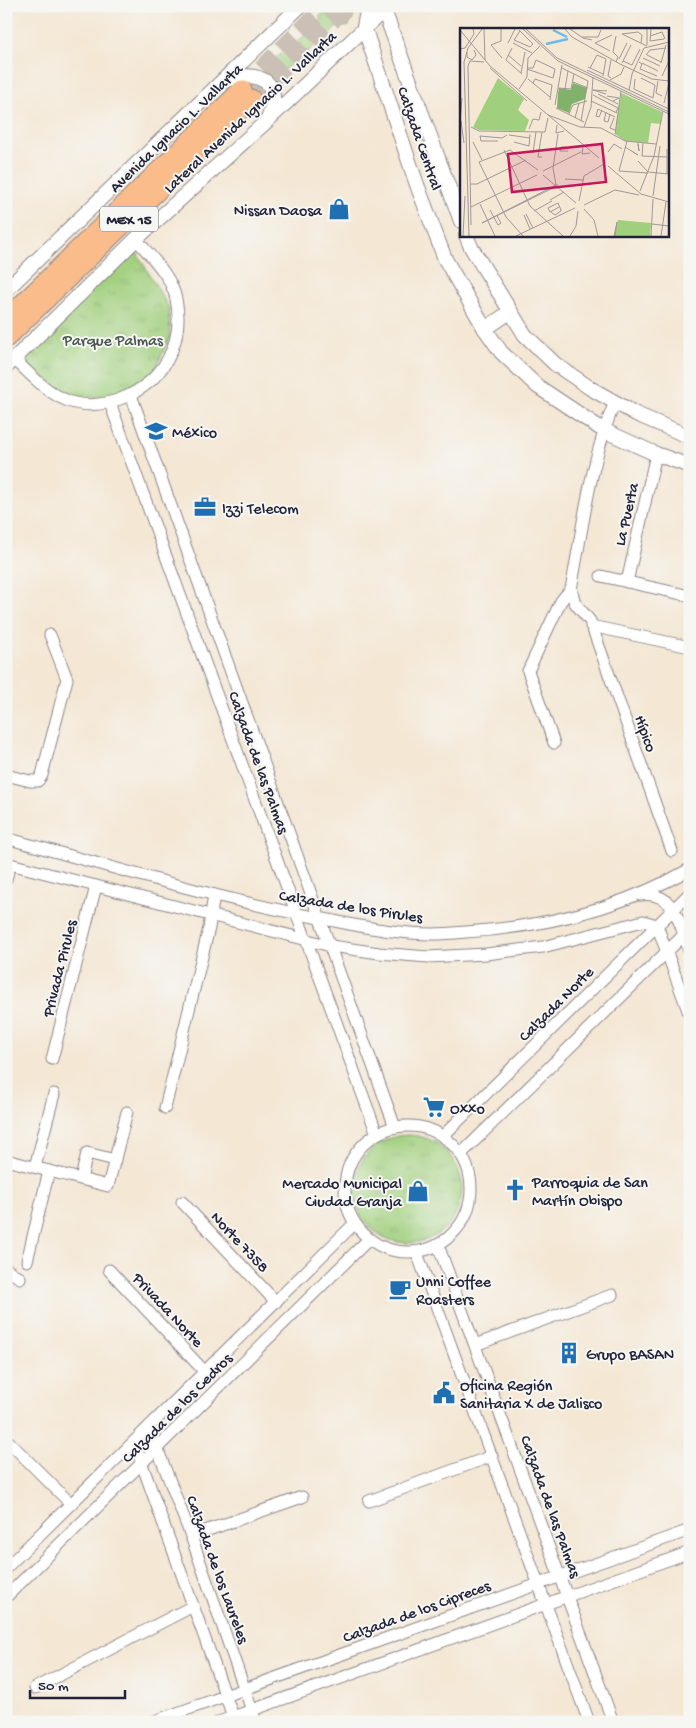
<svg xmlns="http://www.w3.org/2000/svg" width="696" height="1728" viewBox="0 0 696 1728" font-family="'Gochi Hand',sans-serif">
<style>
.grass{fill:#a0cf7d;stroke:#61785c}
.park{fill:url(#park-tufts);stroke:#61785c}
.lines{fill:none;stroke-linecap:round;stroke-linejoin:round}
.trunk-tunnel{stroke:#cac0b5;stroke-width:19;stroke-dasharray:19 9;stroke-linecap:butt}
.minor-casing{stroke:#8b8488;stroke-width:13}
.tertiary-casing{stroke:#8b8488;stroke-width:16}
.trunk-casing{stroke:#8b8488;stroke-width:21}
.minor{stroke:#fff;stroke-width:11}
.tertiary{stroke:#fff;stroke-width:14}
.trunk{stroke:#f9bc8a;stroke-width:19}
.labels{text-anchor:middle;stroke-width:4;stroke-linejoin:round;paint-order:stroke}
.shield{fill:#f6f6f2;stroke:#626272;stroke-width:1}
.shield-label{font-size:15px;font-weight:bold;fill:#22223b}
.street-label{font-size:16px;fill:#22223b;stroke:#f6f6f2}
.poi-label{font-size:16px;fill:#22223b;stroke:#f6f6f2;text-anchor:start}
.park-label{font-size:16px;fill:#48564f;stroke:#f6f6f2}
.inset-river{fill:none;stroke:#70b8e8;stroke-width:2.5}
.inset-road{fill:none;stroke:#a09897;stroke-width:1}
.view{fill:#c2185b;fill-opacity:0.15;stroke:#c2185b;stroke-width:2.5}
.inset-edge{fill:none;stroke:#22223b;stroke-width:2.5}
</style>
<defs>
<pattern id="park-tufts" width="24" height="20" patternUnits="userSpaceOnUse" patternTransform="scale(1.25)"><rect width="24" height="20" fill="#a0cf7d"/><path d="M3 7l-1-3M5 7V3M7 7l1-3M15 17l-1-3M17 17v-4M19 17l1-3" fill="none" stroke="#8ab16d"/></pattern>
</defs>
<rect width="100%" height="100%" fill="#f6f6f2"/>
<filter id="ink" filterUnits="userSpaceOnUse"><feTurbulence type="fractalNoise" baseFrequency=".02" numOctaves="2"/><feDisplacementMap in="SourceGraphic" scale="10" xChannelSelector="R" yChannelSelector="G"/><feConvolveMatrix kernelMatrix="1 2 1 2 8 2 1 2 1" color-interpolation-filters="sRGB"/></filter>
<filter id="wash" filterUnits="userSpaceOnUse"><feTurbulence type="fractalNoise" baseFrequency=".0096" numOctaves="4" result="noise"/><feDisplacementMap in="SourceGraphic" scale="20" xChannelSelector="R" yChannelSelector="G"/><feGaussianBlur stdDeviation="1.12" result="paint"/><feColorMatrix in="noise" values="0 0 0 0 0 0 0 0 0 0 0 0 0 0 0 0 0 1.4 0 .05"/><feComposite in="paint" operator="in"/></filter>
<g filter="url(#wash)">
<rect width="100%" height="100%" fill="#f4e7d4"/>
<path class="grass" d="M330 6 357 8 348 27 340 24 329 35 274 77 268 64 303 37 310 33 321 19 319 17Z"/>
<g class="park">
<path d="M134 248 169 308 170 337 154 372 129 390 107 396 82 398 54 389 21 359Z"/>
<circle cx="408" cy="1189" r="54"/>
</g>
</g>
<g filter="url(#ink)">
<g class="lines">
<g class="trunk-tunnel">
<path d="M242 89 327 6"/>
<path d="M251 99 346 6"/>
</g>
<g class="minor-casing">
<g id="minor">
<path d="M14 359C30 374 47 393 68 401 84 407 104 405 120 399 163 383 185 343 176 299 171 275 151 257 136 239"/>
<path d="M131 395 395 1127"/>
<path d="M110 403 377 1134"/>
<path d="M601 576 690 596"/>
<path d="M627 582 656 454"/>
<path d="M571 589 575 603 590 621 672 851"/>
<path d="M591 626 690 647"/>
<path d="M554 743 528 671 561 601 571 589C583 527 590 461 615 402"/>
<path d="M6 775 30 781H38L42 775 67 679 50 635"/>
<path d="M6 838C112 867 217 899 324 919 360 926 396 934 433 934 444 934 455 933 466 932 543 927 622 908 690 869"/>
<path d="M6 863 331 946 379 953 428 957 486 954 543 947 643 921 657 925 690 1016"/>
<path d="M6 879 10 864"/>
<path d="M640 895C677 890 680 927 690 953"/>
<path d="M52 1059 96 886"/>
<path d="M165 1108 209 928 214 895"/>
<circle cx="408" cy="1189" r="63"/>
<path d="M443 1136 690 893"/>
<path d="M461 1154 690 929"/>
<path d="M6 1160 108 1186 127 1112"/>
<path d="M35 1167 54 1094"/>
<path d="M81 1179 87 1153 115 1160"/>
<path d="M182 1202 276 1302"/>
<path d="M438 1245 613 1722"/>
<path d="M417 1253 589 1722"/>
<path d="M27 1261 49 1171"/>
<path d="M6 1269 20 1278"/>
<path d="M109 1270 205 1372"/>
<path d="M475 1345 612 1295"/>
<path d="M149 1427 191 1536 256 1722"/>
<path d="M6 1439 71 1504"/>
<path d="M134 1442 235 1722"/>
<path d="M369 1501 492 1456"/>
<path d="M191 1536 302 1497"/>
<path d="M6 1568 354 1224"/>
<path d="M6 1597 369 1239"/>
<path d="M35 1688 193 1606"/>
<path d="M152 1722 690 1530"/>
<path d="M219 1722 690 1552"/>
</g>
</g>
<g class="tertiary-casing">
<g id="tertiary">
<path d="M368 6 364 27 416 182 445 259 485 329 501 352 537 386 603 430 656 454 690 466"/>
<path d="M377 7 384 10 461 221"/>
<path d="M227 80C247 73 276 74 273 103 272 109 270 114 268 119"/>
<path d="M466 235 471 247 525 335 555 364 590 388 636 414 690 437"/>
<path d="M6 290 300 6"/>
<path d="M485 329 510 312"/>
<path d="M6 367 136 239 268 120 388 6"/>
</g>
</g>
<g class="trunk-casing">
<g id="trunk">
<path d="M6 320 242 90"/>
<path d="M6 338 251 99"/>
</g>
</g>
<use href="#minor" class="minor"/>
<use href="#tertiary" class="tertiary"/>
<use href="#trunk" class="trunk"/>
</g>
</g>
<defs>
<g id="shop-bare" transform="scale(1.725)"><path d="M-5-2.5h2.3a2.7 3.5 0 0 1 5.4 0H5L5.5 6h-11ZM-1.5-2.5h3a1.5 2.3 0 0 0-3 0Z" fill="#1f6fb2" stroke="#f6f6f2" stroke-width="2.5" paint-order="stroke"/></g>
<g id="school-bare" transform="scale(1.725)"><path d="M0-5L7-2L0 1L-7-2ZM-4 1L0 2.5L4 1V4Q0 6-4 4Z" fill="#1f6fb2" stroke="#f6f6f2" stroke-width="2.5" paint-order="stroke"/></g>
<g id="office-bare" transform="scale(1.725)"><path d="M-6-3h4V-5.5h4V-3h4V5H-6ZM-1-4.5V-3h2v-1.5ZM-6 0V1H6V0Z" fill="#1f6fb2" stroke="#f6f6f2" stroke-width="2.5" paint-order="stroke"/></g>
<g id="supermarket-bare" transform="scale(1.725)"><path d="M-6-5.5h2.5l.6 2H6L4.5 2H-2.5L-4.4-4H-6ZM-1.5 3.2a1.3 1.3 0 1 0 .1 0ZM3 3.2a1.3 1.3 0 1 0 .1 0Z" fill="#1f6fb2" stroke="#f6f6f2" stroke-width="2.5" paint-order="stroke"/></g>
<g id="church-bare" transform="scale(1.725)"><path d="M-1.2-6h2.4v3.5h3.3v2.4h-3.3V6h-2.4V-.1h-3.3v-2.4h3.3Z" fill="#1f6fb2" stroke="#f6f6f2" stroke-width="2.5" paint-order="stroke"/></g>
<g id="cafe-bare" transform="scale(1.725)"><path d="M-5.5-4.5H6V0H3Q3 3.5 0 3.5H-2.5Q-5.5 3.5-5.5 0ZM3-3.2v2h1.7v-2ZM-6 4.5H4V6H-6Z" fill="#1f6fb2" stroke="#f6f6f2" stroke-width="2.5" paint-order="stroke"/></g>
<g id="building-bare" transform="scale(1.725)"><path d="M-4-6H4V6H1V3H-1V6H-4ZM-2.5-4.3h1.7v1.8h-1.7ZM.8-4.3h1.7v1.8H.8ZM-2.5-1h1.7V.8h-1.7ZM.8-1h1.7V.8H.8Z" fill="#1f6fb2" stroke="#f6f6f2" stroke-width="2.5" paint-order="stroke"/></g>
<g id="civic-bare" transform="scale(1.725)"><path d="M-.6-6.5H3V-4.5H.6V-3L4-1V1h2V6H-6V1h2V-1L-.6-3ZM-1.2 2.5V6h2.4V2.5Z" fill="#1f6fb2" stroke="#f6f6f2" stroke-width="2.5" paint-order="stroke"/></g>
</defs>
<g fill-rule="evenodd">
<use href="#shop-bare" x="339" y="209"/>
<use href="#school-bare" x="156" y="431"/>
<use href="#office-bare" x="205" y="507"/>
<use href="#supermarket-bare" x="434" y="1107"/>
<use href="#church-bare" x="515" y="1190"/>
<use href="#shop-bare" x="418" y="1191"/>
<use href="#cafe-bare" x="400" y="1289"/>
<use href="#building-bare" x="569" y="1353"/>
<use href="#civic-bare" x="444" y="1393"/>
</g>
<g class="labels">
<rect class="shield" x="100" y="206.5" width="58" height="25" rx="4"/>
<g class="shield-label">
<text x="129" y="224">MEX 15</text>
</g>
<g class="street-label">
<text transform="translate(249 111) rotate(-43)" y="6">Lateral Avenida Ignacio L. Vallarta</text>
<text transform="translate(175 127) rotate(-44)" y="6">Avenida Ignacio L. Vallarta</text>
<text transform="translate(421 138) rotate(71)" y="6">Calzada Central</text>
<text transform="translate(625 514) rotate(-77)" y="6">La Puerta</text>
<text transform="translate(647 733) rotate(70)" y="6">Hípico</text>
<text transform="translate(260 762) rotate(70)" y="6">Calzada de las Palmas</text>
<text transform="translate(351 905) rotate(9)" y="6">Calzada de los Pirules</text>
<text transform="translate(58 968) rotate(-76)" y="6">Privada Pirules</text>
<text transform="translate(555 1003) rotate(-45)" y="6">Calzada Norte</text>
<text transform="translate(241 1241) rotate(47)" y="6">Norte 7358</text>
<text transform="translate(169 1309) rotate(47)" y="6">Privada Norte</text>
<text transform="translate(176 1407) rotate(-45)" y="6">Calzada de los Cedros</text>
<text transform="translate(552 1506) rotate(70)" y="6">Calzada de las Palmas</text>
<text transform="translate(219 1569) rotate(70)" y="6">Calzada de los Laureles</text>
<text transform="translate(416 1610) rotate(-20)" y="6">Calzada de los Cipreces</text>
</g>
<g class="poi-label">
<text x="322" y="215" text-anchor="end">Nissan Daosa</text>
<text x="172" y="437">México</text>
<text x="222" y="513">Izzi Telecom</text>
<text x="450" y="1113">Oxxo</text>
<text x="532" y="1187">Parroquia de San<tspan x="532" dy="18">Martín Obispo</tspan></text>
<text x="402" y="1188" text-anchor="end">Mercado Municipal<tspan x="402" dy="18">Ciudad Granja</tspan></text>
<text x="416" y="1286">Unni Coffee<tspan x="416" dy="18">Roasters</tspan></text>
<text x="586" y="1359">Grupo BASAN</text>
<text x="460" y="1390">Oficina Región<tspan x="460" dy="18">Sanitaria X de Jalisco</tspan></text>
</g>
<g class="park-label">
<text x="113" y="345">Parque Palmas</text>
</g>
</g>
<g transform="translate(460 28)">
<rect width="209" height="209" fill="#f4e7d4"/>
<path d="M161 65 202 84 201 96 191 95 188 115 165 113 155 106Z" fill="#a0cf7d"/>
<path d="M113 55 127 60 125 71 112 76 109 85 97 80 98 65 99 60 111 62Z" fill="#80b26c"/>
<path d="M38 50 64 71 58 82 69 92 65 103 19 102 13 99Z" fill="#a0cf7d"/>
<path d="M158 192 191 195 190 208H155Z" fill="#a0cf7d"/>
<path class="inset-river" d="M93 2 107 9M86 16 108 11"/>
<path class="inset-road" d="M24 1 25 32M41 1V13L31 17 42 30M63 1 98 33 209 86M66 1 97 30 209 84M105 1 112 9 160 36 192 51 209 53M110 1 123 10 132 12M191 1 190 13 204 11M0 2 30 38 139 130M59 2 73 16 70 19 54 12 60 3M156 8 153 24 158 29 156 34M190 8 202 4 205 11M122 9H138L141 2M48 15 55 1M53 15 72 25M135 15 152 7M135 15 150 23M181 15 182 7 178 4 162 6 187 18M187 17V1M52 20 46 32 62 46M0 21 5 20 14 6 13 1M7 24V29L12 32 16 27 14 22M48 27 61 38M186 27 190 22 206 20M187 27 201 34M183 30 200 38M159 31 167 15M151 32 148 48 151 50M163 33 172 37 180 21M179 34 182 36 180 41 197 48M162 35 171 17M182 35 198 43M201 35 206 17M128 39 143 46M30 40 67 73M67 40H73L76 32 95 41 93 50 67 41M102 40 128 53 121 93M130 40 137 27 146 31 143 48M127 42 209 81M61 45 65 24M202 48 209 33M181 50 195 57 193 70M68 51 90 69M175 51 174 61 193 70M150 52 161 46 164 39M198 53 196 65 202 68M113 54 128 60M73 55 75 51 92 57 90 72M98 60 111 61 114 46M59 61 67 49 68 30 80 18M105 61 108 43M169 62 172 46 184 20 209 14M138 66 158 76M146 66 133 62 147 63M133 67 158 80 156 84M147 68 159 70 153 73M131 73 157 85M204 75 209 55M95 77 102 37M96 80 124 94M138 81 136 88 139 89 142 82M138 81 155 89M146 84 144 93 148 94 150 86M109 86 113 77 127 73M88 87 120 99 141 100 165 113 196 116M115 90 119 75M154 90 150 100 155 102M0 93 2 70M1 93 4 115M97 97 96 105 104 103M11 99 19 103 85 104 88 90M124 99 131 79 133 49M69 101 73 91 79 92 81 84M82 104 78 129H82M155 106 161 63M49 107 70 110M38 113H21L20 108 42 110 47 107M13 114 22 132M54 114 69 118 70 106M183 115 182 128 207 129M178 116 179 123 178 115M106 119H101L100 123H108M123 119 122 126 130 125M165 119 178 127 173 124M207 121V146M44 122 70 178 103 208M148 124 154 116 162 121M73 125 76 104M178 133 188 144 209 146M148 138 181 166 209 174M83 143 121 124M159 143 188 145M159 143 167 113M83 147 116 175M105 151 123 152M11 156H17L66 132M97 156V158L22 195 96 157 93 140 98 106M180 163 194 128 203 83M193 168 200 118M90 172 104 164M119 173 124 148 144 136M20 176 35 208M124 177 155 162 179 167M11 179 77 147M124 181 134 192 138 208M30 182 38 197 41 195 37 188M74 183 92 173M91 184 95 187 101 183V182L98 175 88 180 90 184 99 179M66 186 73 200M64 187 70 201M192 196 209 198M11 197 8 38 10 33 24 34M3 208 5 168M9 208 4 34 8 20 22 1M56 208 115 180M63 208 46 189 19 134 50 122 78 142M110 208 116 198 118 183M154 208 157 194 155 208M191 208 193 171M201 208 206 174"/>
<path class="view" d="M142 116 146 154 52 164 48 126Z"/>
<rect width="209" height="209" class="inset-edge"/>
</g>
<rect width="696" height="1728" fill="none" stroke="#f6f6f2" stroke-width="25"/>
<path d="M30 1690v8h95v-8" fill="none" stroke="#22223b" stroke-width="2.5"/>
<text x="38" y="1690" font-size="15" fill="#22223b" stroke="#f6f6f2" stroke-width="4" paint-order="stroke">50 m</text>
</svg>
